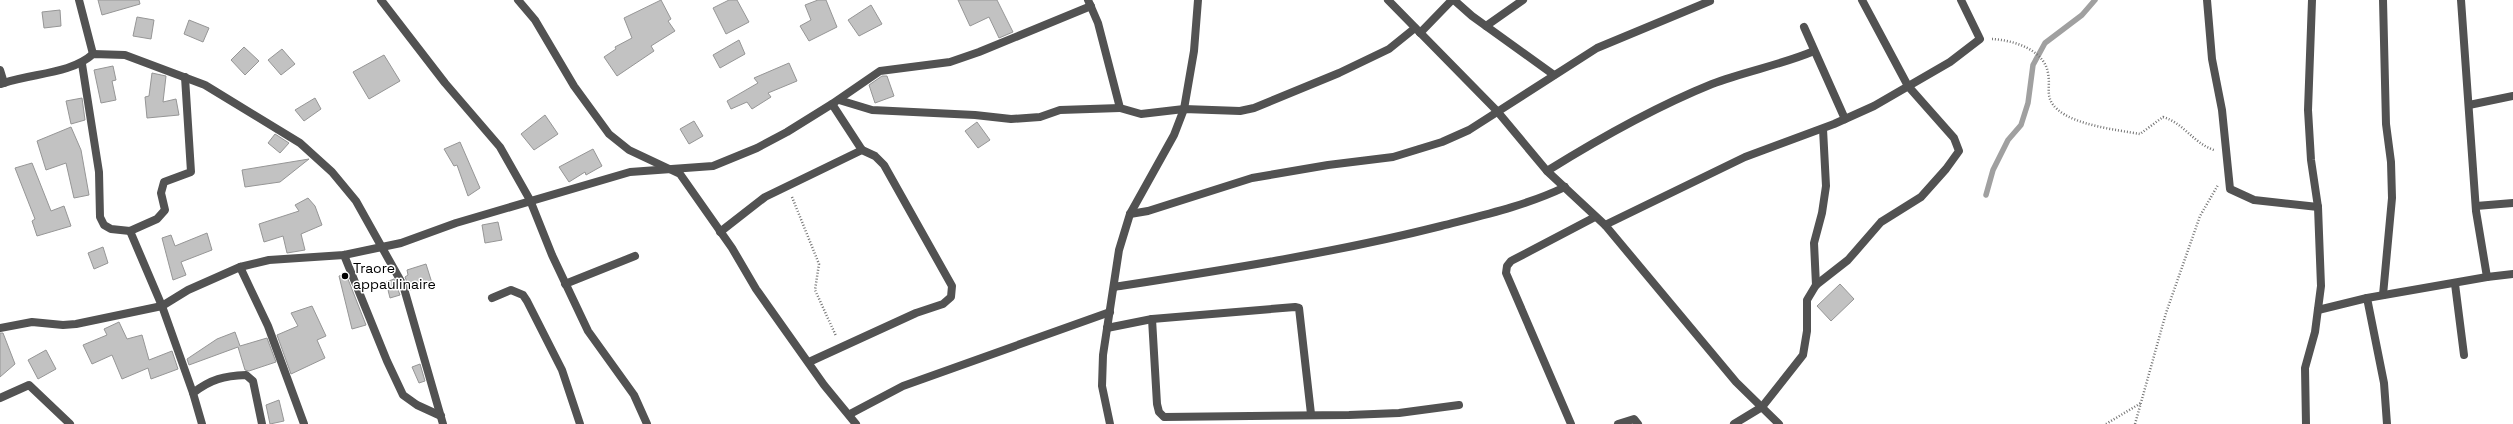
<svg xmlns="http://www.w3.org/2000/svg" width="2513" height="424" viewBox="0 0 2513 424" font-family="'Space Grotesk',sans-serif">
<style>
.lines{fill:none;stroke-linecap:round;stroke-linejoin:round}
.stream{stroke:#a0a0a0;stroke-width:5.5}
.building{fill:#c2c2c2;stroke:#969696}
.path{stroke:#747474;stroke-width:2.5;stroke-dasharray:1 2;stroke-linecap:butt}
.street{stroke:#525252;stroke-width:8}
.poi-dot{fill:#000;stroke:#fff;stroke-width:1.5}
.labels{text-anchor:middle;stroke-width:3;stroke-linejoin:round;paint-order:stroke}
.poi-label{font-size:14px;fill:#000;stroke:#fff;text-anchor:start}
</style>
<rect width="100%" height="100%" fill="#fff"/>
<g class="lines">
<path class="stream" d="M1986 195 1993 170 2008 140 2021 125 2028 103 2033 65 2045 43 2082 15 2095 0"/>
</g>
<g class="building">
<path d="M98 0H139L140 4 102 15Z"/>
<path d="M661 0 671 19 668 21 675 31 651 46 654 51 617 76 604 57 616 49 615 47 632 38 624 18Z"/>
<path d="M729 0H737L749 22 726 34 713 8Z"/>
<path d="M818 0H826L837 27 809 41 800 26 811 20 805 5Z"/>
<path d="M958 0H997L1013 32 999 38 989 17 970 26Z"/>
<path d="M871 5 882 24 859 36 848 20Z"/>
<path d="M60 10 61 26 44 28 42 12Z"/>
<path d="M137 17 154 20 151 39 133 36Z"/>
<path d="M189 20 209 28 203 42 184 34Z"/>
<path d="M739 40 745 54 720 68 713 55Z"/>
<path d="M244 47 259 61 245 75 231 60Z"/>
<path d="M282 49 295 64 281 75 268 60Z"/>
<path d="M384 55 400 81 369 99 353 72Z"/>
<path d="M789 63 797 81 768 93 771 97 752 109 747 102 731 109 727 101 758 83 754 78Z"/>
<path d="M113 66 116 80 112 81 116 100 101 103 94 70Z"/>
<path d="M152 73 166 76 163 102 176 99 179 115 147 118 145 97 149 96Z"/>
<path d="M882 76H887L894 96 875 103 869 85Z"/>
<path d="M82 98 85 120 71 124 66 101Z"/>
<path d="M315 98 321 109 304 121 295 110Z"/>
<path d="M545 115 558 134 534 150 521 134Z"/>
<path d="M694 121 703 136 689 144 680 129Z"/>
<path d="M977 122 990 140 978 148 965 131Z"/>
<path d="M71 127 81 150 89 195 74 198 66 163 46 170 37 141Z"/>
<path d="M275 134 289 143 280 153 268 143Z"/>
<path d="M460 142 480 188 468 196 457 165 454 166 444 149Z"/>
<path d="M593 149 602 166 586 175 585 172 569 182 559 167Z"/>
<path d="M309 159 280 182 245 187 242 170Z"/>
<path d="M32 163 51 211 64 206 71 226 37 236 32 221 35 219 15 168Z"/>
<path d="M308 198 315 206 322 225 301 234 305 250 287 253 283 236 264 242 259 224 299 211 295 205Z"/>
<path d="M498 222 502 240 485 243 482 225Z"/>
<path d="M207 233 212 250 181 262 186 275 173 280 162 238 171 235 175 246Z"/>
<path d="M103 247 108 263 94 269 88 253Z"/>
<path d="M426 264 432 283 410 290 405 277 408 275 407 270Z"/>
<path d="M346 274 366 325 352 329 339 276Z"/>
<path d="M394 279 400 295 390 298 386 282Z"/>
<path d="M1840 284 1854 299 1831 321 1817 306Z"/>
<path d="M312 306 326 336 317 340 325 358 291 374 277 335 298 326 291 313Z"/>
<path d="M119 322 127 339 142 335 149 360 172 351 178 369 151 379 148 368 122 379 112 355 92 364 83 345 107 335 104 329Z"/>
<path d="M235 332 240 346 267 338 276 362 249 371 245 370 238 347 189 365 187 359 217 339Z"/>
<path d="M0 333H3L15 364 0 377Z"/>
<path d="M46 350 56 369 38 379 28 360Z"/>
<path d="M420 364 425 381 419 383 412 367Z"/>
<path d="M279 400 284 421 270 424 266 405Z"/>
</g>
<g class="lines">
<g class="path">
<path d="M1992 39C2012 40 2044 49 2048 73 2051 88 2044 97 2057 109 2074 125 2117 130 2140 134L2163 117C2184 123 2193 143 2214 150"/>
<path d="M792 197 819 264 815 290 836 336"/>
<path d="M2106 424 2141 403"/>
<path d="M2135 424 2166 313 2200 216 2218 185"/>
</g>
<g class="street">
<path d="M79 0 93 54"/>
<path d="M381 0 445 83 500 147 530 200 552 255 588 331 634 395 647 424"/>
<path d="M518 0 535 20 574 86 609 134 629 150 680 174 732 248 756 289 824 385 856 424"/>
<path d="M1088 0 1098 23 1120 108 1141 114 1184 109 1240 111 1254 108 1339 73 1389 49 1415 28"/>
<path d="M1388 0 1497 111 1547 171 1605 225 1736 382 1779 424"/>
<path d="M1454 0 1472 16 1554 75"/>
<path d="M2207 0 2212 59 2222 110 2230 189 2254 200 2318 207"/>
<path d="M1486 26 1523 0"/>
<path d="M1804 27 1845 119"/>
<path d="M1420 33 1452 0"/>
<path d="M82 64 99 172 100 217 104 225 111 229 130 231"/>
<path d="M0 70 4 83 1 84"/>
<path d="M185 77 191 172 164 182 161 193 165 210 157 219 130 231 162 306 193 393"/>
<path d="M4 83C33 73 71 74 93 54L125 55 205 85 300 143 332 172 356 201 403 285 443 424"/>
<path d="M839 100 872 110 975 115 1011 119 1040 117 1060 110 1120 108"/>
<path d="M832 104 862 150"/>
<path d="M2469 105 2513 96"/>
<path d="M1547 171C1600 138 1655 107 1712 84 1746 71 1781 65 1814 51"/>
<path d="M2476 206 2513 203"/>
<path d="M1130 214 1148 211 1252 178 1328 165 1393 157 1442 142 1469 130 1597 48 1710 1"/>
<path d="M1605 225 1745 157 1834 124 1874 106 1950 62 1980 39 1961 0"/>
<path d="M720 232 765 197 862 150 875 156 884 165 952 286 951 297 943 304 916 313 809 362"/>
<path d="M344 255 387 361 403 395 417 405 441 416"/>
<path d="M240 267 268 326 304 424"/>
<path d="M2487 277 2513 274"/>
<path d="M565 284 635 256"/>
<path d="M2455 284 2464 355"/>
<path d="M1816 285 1814 243 1822 213 1826 186 1823 129"/>
<path d="M1114 287C1223 270 1334 253 1441 226 1484 215 1525 206 1565 187"/>
<path d="M2383 295 2392 198 2391 162 2386 124 2383 0"/>
<path d="M492 298 511 290 523 295 527 301 562 370 580 424"/>
<path d="M2367 298 2384 383 2387 424"/>
<path d="M2318 310 2367 298 2487 277 2476 211 2461 0"/>
<path d="M1152 319 1157 404 1159 412 1164 417 1349 415 1399 413 1459 405"/>
<path d="M0 328 32 322 63 325 76 324 162 306 188 290 240 267 269 260 344 255 401 243 456 223 630 172 713 166 757 148 787 132 832 104 880 71 950 62 979 52 1091 6"/>
<path d="M1107 328 1152 319 1295 307 1299 308 1311 414"/>
<path d="M0 398 29 385 70 424"/>
<path d="M850 414 903 386 1110 312"/>
<path d="M202 424 193 393C211 379 224 376 246 375L253 381 262 424"/>
<path d="M1110 424 1102 386 1103 355 1119 250 1130 214 1174 135 1184 109 1194 51 1198 0"/>
<path d="M1571 424 1506 273 1507 266 1511 261 1595 217"/>
<path d="M1618 424 1634 419 1638 424"/>
<path d="M1734 424 1762 407 1803 355 1807 331V300L1816 285 1848 260 1881 222 1921 197 1946 169 1959 151 1954 138 1908 86 1862 0"/>
<path d="M2306 424 2305 368 2315 332 2321 286 2318 207 2311 160 2308 110 2312 0"/>
</g>
</g>
<circle class="poi-dot" cx="345" cy="276" r="4"/>
<g class="labels">
<g class="poi-label">
<text x="353" y="273">Traore<tspan x="353" dy="16">appaulinaire</tspan></text>
</g>
</g>
</svg>
